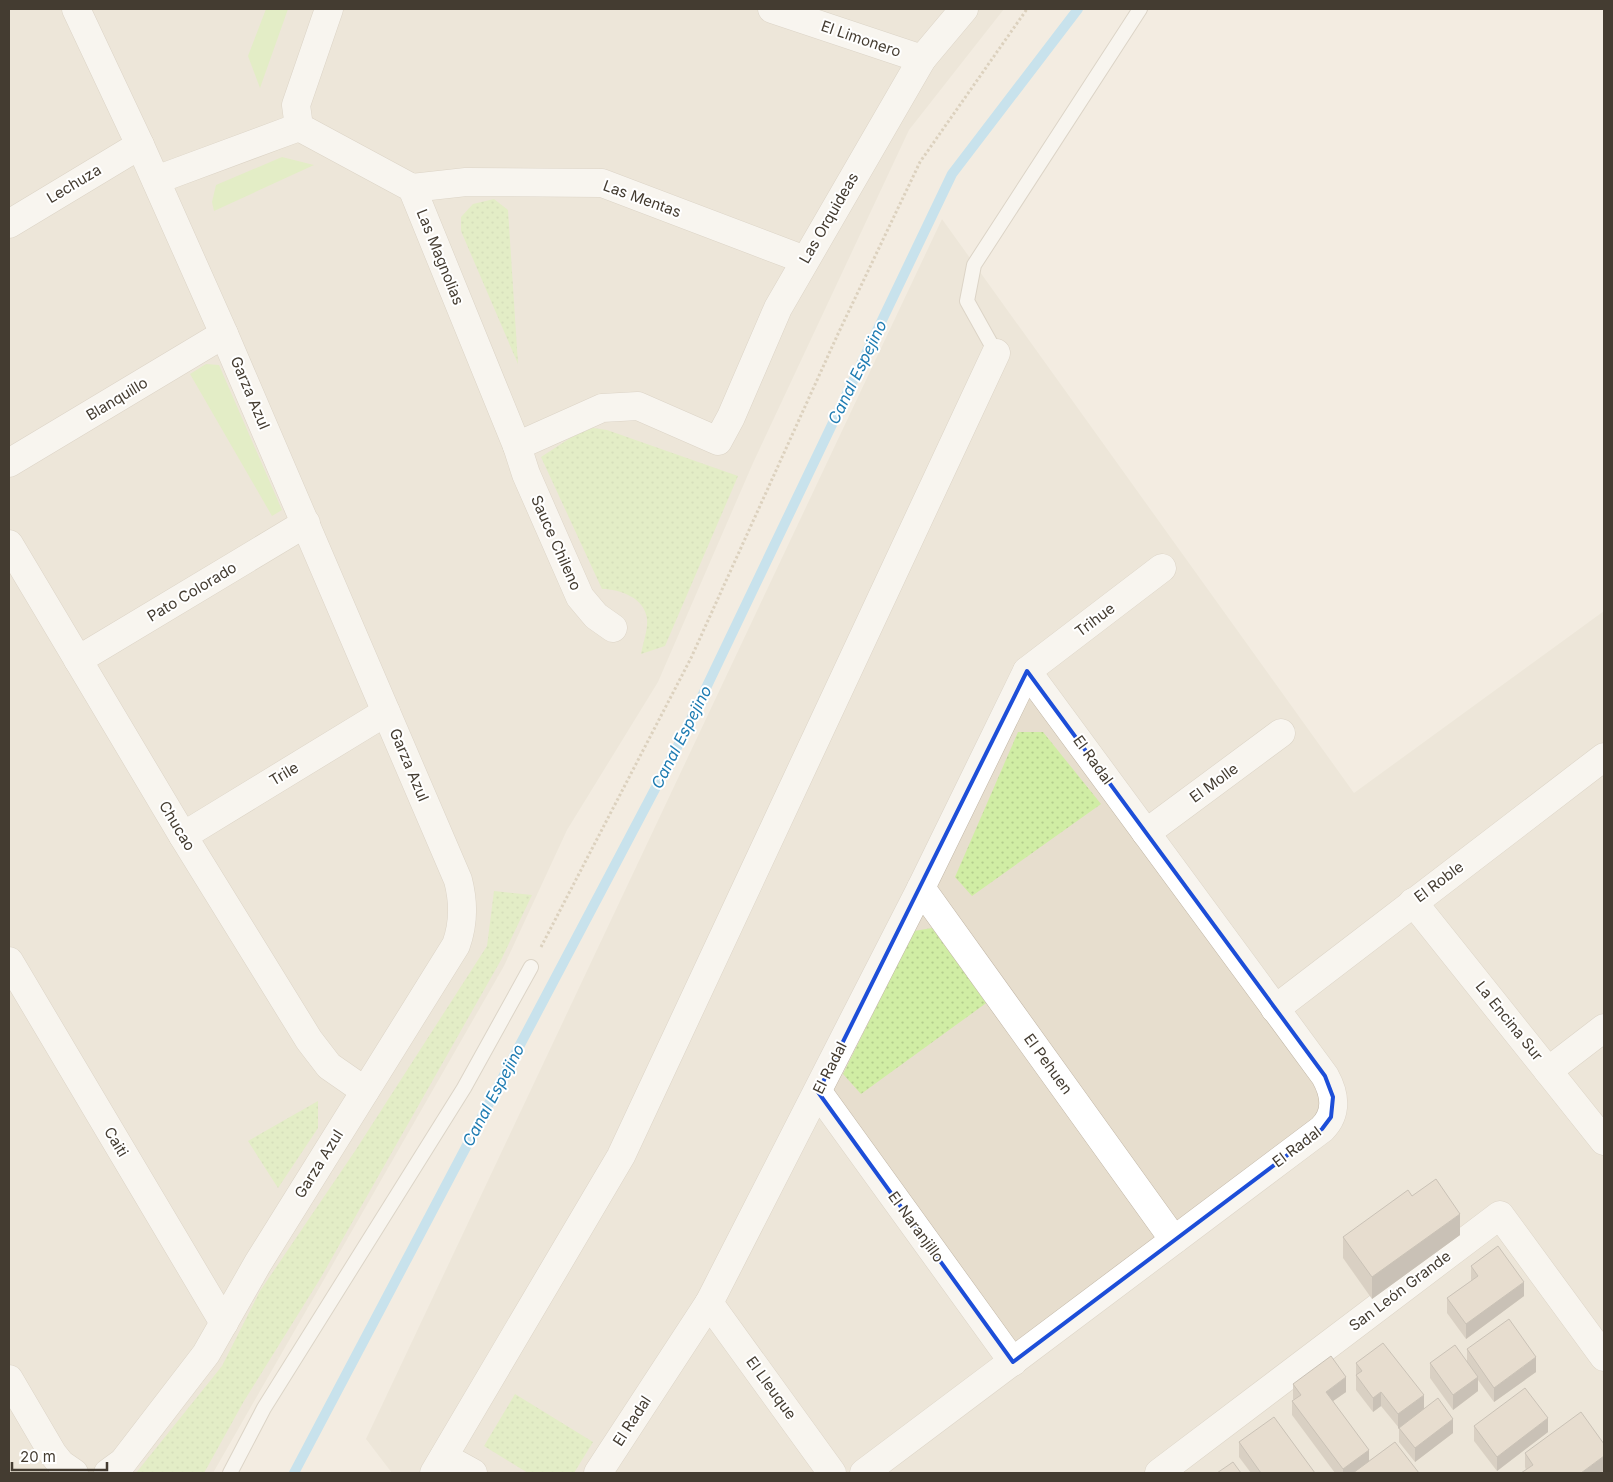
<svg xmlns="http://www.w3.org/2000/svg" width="1613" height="1482" viewBox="0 0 1613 1482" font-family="Inter,sans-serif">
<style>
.residential{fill:#e7dece}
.grass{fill:#d0eda4}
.park{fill:url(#park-dots)}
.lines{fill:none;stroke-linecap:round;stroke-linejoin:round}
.stream{stroke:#94d5f8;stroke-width:10}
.service-casing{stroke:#c1b6a6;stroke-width:16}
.minor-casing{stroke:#c1b6a6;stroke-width:29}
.path{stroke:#c2af92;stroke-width:3;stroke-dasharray:2.5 2.5;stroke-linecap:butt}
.service{stroke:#fff;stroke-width:14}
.minor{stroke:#fff;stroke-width:28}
.wall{fill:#bbae9e}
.shaded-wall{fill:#988d81}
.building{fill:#d9cab8;stroke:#988d81}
.marked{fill:none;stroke:#1d4ed8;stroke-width:4;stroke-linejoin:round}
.labels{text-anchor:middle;stroke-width:4;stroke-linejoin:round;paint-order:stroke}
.street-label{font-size:15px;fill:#443c31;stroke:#fff}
.water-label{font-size:16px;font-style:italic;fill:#1f7cb2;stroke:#fff}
</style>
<defs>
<pattern id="park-dots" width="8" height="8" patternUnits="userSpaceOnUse" patternTransform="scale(1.25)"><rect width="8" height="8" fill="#d0eda4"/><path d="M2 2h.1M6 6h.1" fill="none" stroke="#b4cc8e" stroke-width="1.8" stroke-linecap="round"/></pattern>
</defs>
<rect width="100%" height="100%" fill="#f3ece1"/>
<g class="residential">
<path d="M9 9H1004L909 130 753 463 658 682 567 830 504 966 213 1473H9Z"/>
<path d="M942 219 1354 793 1604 611V1473H392L366 1439Z"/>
</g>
<g class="grass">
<path d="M266 9H288L260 88 248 56Z"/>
<path d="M282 157 314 165 214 211 212 202 216 185Z"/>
<path d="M206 364 219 365 282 510 272 516 190 374Z"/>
</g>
<g class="park">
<path d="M494 199 508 210 518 364 461 231V217L473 204Z"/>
<path d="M593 428 607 430 738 476 665 646 641 654C643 643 648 630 647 619 645 598 620 589 602 589L541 457 581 431Z"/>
<path d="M1018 732H1043L1101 804 972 896 955 877Z"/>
<path d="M494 891 532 895 501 960 320 1279 244 1401 204 1473H136L222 1366 260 1291 355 1151 487 946Z"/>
<path d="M932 928 989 1001 861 1094 843 1074 914 931Z"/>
<path d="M318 1101V1128L278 1188 248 1141Z"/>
<path d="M515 1394 593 1442 574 1473H528L484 1446Z"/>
</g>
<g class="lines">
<path class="stream" d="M294 1473 683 736 952 174 1078 9"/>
<g class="service-casing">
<g id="service">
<path d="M996 353 967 301 974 265 1140 9"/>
<path d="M230 1473 264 1408 464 1088 531 967"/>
</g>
</g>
<g class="minor-casing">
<g id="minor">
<path d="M76 9 140 145 224 334 458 880C464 903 464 923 456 945L258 1263 206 1354 123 1462 108 1473"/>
<path d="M772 9 922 59"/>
<path d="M299 127 412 188 517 446 526 474 580 597 596 616 613 628"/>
<path d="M299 127 296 105 329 9"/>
<path d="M156 180 299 127"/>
<path d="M412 188 466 182 602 183 805 260"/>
<path d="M9 224 140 145"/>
<path d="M517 446 602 408 638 406 718 441 731 417 778 308 922 59 964 9"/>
<path d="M9 463 224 334"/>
<path d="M9 544 183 836 309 1040 329 1066 365 1091"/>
<path d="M78 660 306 523"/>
<path d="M1146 833 1281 733"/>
<path d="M183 836 386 712"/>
<path d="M921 888 1174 1240"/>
<path d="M1413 902 1604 1141"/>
<path d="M9 961 224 1323"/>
<path d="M1275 1009 1604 757"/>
<path d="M1548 1071 1604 1028"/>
<path d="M818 1092 1013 1362"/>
<path d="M709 1303 832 1473"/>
<path d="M9 1379 53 1454 61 1464 74 1473"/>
<path d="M444 1457 473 1473"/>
<path d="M434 1473 621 1156 996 353"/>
<path d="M598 1473 709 1303 921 888 1027 671 1162 568"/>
<path d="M864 1473 1322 1129C1338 1113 1335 1094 1325 1076L1027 671"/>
<path d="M1159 1473 1500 1215 1604 1357"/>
</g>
</g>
<path class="path" d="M541 947 691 658 837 336 920 162 1027 9"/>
<use href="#service" class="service"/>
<use href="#minor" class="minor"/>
</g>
<g class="wall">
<path d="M1412 1196 1460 1235 1372 1299 1343 1258V1237Z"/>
<path d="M1471 1266 1524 1296 1466 1339 1447 1313V1298L1471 1281Z"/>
<path d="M1467 1349 1536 1372 1494 1402 1478 1380V1391L1453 1410 1430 1378V1363L1467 1361Z"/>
<path d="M1356 1363 1424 1408 1453 1433 1415 1462 1399 1442V1428L1381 1406 1373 1412 1356 1390Z"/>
<path d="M1293 1384 1346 1392 1333 1401 1369 1462 1419 1473H1335L1292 1415V1401L1294 1400 1293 1399Z"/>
<path d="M1474 1426 1548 1432 1497 1471 1474 1441Z"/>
<path d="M1239 1442 1315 1473H1251L1239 1457Z"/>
<path d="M1604 1444 1526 1470 1525 1467V1453Z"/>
</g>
<g class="shaded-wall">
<path d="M1460 1214V1235L1372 1299V1277Z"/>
<path d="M1524 1282V1296L1466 1339V1324Z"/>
<path d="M1536 1357V1372L1494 1402V1388Z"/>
<path d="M1346 1377V1392L1326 1406V1392Z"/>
<path d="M1478 1377V1391L1453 1410V1395Z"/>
<path d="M1381 1392V1406L1373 1412V1398Z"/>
<path d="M1424 1395V1409L1398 1429V1414Z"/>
<path d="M1548 1418V1432L1497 1471V1457Z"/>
<path d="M1453 1419V1433L1415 1462V1448Z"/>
<path d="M1369 1450V1464L1357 1473H1343V1469Z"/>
<path d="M1604 1456V1471L1601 1473H1581Z"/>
</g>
<g class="building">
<path d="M1436 1179 1460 1214 1372 1277 1343 1237 1408 1190 1412 1196Z"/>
<path d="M1498 1246 1524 1282 1466 1324 1447 1298 1478 1276 1471 1266Z"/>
<path d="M1509 1319 1536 1357 1494 1388 1467 1349Z"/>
<path d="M1383 1343 1424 1395 1398 1414 1381 1392 1373 1398 1356 1375 1362 1371 1356 1363Z"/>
<path d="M1455 1345 1478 1377 1453 1395 1430 1363Z"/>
<path d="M1331 1356 1346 1377 1326 1392 1369 1450 1343 1469 1292 1401 1301 1395 1293 1384Z"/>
<path d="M1525 1388 1548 1418 1497 1457 1474 1426Z"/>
<path d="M1438 1398 1453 1419 1415 1448 1399 1428Z"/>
<path d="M1581 1412 1604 1444V1456L1581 1473H1521L1533 1465 1525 1453Z"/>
<path d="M1274 1417 1315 1473H1261L1239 1442Z"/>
<path d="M1395 1442 1419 1473H1353Z"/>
<path d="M1233 1462 1241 1473H1217Z"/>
</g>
<path d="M0 0H1613V1482H0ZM1027 671 1325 1076 1333 1097 1331 1117 1322 1129 1013 1362 818 1092Z" fill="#f3ece1" fill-opacity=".55" fill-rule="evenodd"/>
<path class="marked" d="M1027 671 1325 1076 1333 1097 1331 1117 1322 1129 1013 1362 818 1092Z"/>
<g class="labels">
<g class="street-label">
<text transform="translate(861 39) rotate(19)" y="5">El Limonero</text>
<text transform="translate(74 184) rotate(-31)" y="5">Lechuza</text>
<text transform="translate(642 199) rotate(20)" y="5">Las Mentas</text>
<text transform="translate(829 218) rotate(-60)" y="5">Las Orquideas</text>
<text transform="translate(440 257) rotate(68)" y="5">Las Magnolias</text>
<text transform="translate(250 393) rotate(67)" y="5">Garza Azul</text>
<text transform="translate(117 399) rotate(-31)" y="5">Blanquillo</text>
<text transform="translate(556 543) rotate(66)" y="5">Sauce Chileno</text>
<text transform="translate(192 592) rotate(-31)" y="5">Pato Colorado</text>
<text transform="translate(1095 620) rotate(-37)" y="5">Trihue</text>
<text transform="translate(1093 760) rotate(54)" y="5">El Radal</text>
<text transform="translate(409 765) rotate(67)" y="5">Garza Azul</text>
<text transform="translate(284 774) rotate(-31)" y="5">Trile</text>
<text transform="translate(1214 783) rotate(-36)" y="5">El Molle</text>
<text transform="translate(177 826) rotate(59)" y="5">Chucao</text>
<text transform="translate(1439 882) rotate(-37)" y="5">El Roble</text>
<text transform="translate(1509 1021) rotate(51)" y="5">La Encina Sur</text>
<text transform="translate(1048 1064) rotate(54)" y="5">El Pehuen</text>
<text transform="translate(830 1068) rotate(-63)" y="5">El Radal</text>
<text transform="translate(116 1142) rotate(59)" y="5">Caiti</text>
<text transform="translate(1297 1147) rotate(-37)" y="5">El Radal</text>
<text transform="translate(319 1164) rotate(-58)" y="5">Garza Azul</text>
<text transform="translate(916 1227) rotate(54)" y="5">El Naranjillo</text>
<text transform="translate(1400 1291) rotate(-37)" y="5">San León Grande</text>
<text transform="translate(771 1388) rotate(54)" y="5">El Lleuque</text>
<text transform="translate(632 1421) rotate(-57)" y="5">El Radal</text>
</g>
<g class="water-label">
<text transform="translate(857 372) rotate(-64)" y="6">Canal Espejino</text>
<text transform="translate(681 737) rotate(-63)" y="6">Canal Espejino</text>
<text transform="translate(493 1095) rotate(-62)" y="6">Canal Espejino</text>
</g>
</g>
<rect width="1613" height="1482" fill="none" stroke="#443c31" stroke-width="20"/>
<path d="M12 1462v8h95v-8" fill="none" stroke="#443c31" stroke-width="2.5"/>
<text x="20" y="1462" font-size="15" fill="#443c31" stroke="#ffffff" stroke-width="4" paint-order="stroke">20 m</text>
</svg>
